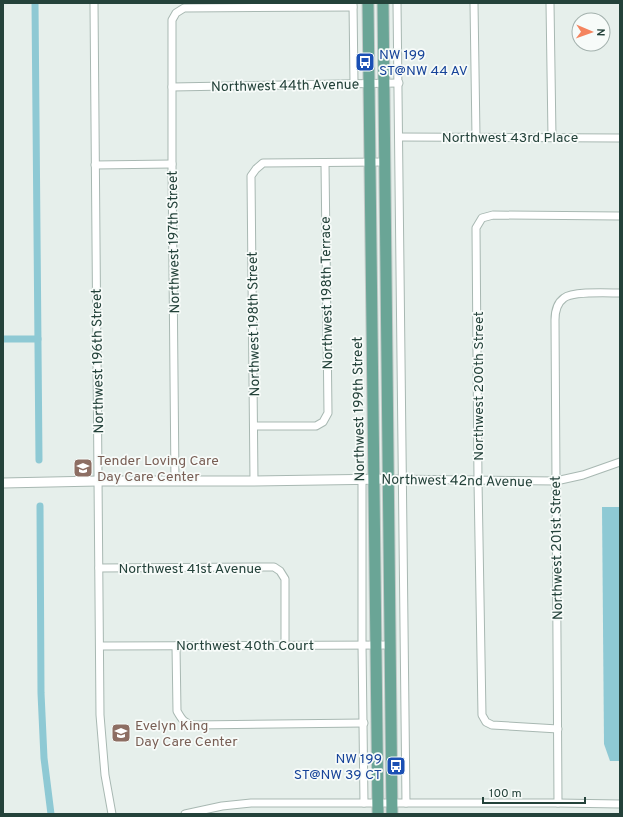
<svg xmlns="http://www.w3.org/2000/svg" width="623" height="817" viewBox="0 0 623 817" font-family="Overpass,sans-serif">
<style>
.water{fill:#8ec9d4}
.lines{fill:none;stroke-linecap:round;stroke-linejoin:round}
.canal{stroke:#8ec9d4;stroke-width:7}
.minor-casing{stroke:#a8b8b2;stroke-width:9}
.tertiary-casing{stroke:#a8b8b2;stroke-width:11}
.primary-casing{stroke:#c2cac8;stroke-width:13}
.minor{stroke:#fff;stroke-width:7}
.tertiary{stroke:#fff;stroke-width:9}
.primary{stroke:#6aa596;stroke-width:11}
.labels{text-anchor:middle;stroke-width:3.5;stroke-linejoin:round;paint-order:stroke}
.transit-label{font-size:14px;fill:#164399;stroke:#f7fbf9;text-anchor:start}
.street-label{font-size:14px;fill:#24423a;stroke:#f7fbf9}
.education-label{font-size:14px;fill:#785e54;stroke:#f7fbf9;text-anchor:start}
</style>
<rect width="100%" height="100%" fill="#e6efeb"/>
<path class="water" d="M602 507H620V761H610L604 744Z"/>
<g class="lines">
<g class="canal">
<path d="M35 3 39 460"/>
<path d="M3 339H38"/>
<path d="M40 506 41 693 44 758 51 814"/>
</g>
<g class="minor-casing">
<g id="minor">
<path d="M94 3 100 715 105 775 112 814"/>
<path d="M353 3 354 83"/>
<path d="M397 3 406 803"/>
<path d="M474 3 476 137"/>
<path d="M550 3 552 137"/>
<path d="M172 87 399 83"/>
<path d="M399 137 620 138"/>
<path d="M95 165 172 164"/>
<path d="M254 426H316L323 422 328 413 325 163"/>
<path d="M362 479V645L364 803"/>
<path d="M388 479 556 481 583 475 620 462"/>
<path d="M175 481 172 164V20L176 13 184 8 353 7"/>
<path d="M254 481 251 176 256 169 263 163 384 162"/>
<path d="M99 568 274 567 280 571 285 579V645"/>
<path d="M100 646 390 645"/>
<path d="M176 646 177 711C182 720 184 723 194 725L364 723"/>
<path d="M558 729 492 725 486 722 482 715 478 481 476 228 482 218 493 215 620 216"/>
<path d="M558 803 555 320C555 311 557 303 564 298 573 291 608 293 620 293"/>
<path d="M185 814 222 806 251 803H558L620 804"/>
</g>
</g>
<g class="tertiary-casing">
<path id="tertiary" d="M3 483 98 481H254L388 479"/>
</g>
<g class="primary-casing">
<g id="primary">
<path d="M368 3 378 814"/>
<path d="M383 3 392 814"/>
</g>
</g>
<use href="#minor" class="minor"/>
<use href="#tertiary" class="tertiary"/>
<use href="#primary" class="primary"/>
</g>
<defs>
<g id="bus-square" transform="scale(1)"><rect x="-9" y="-9" width="18" height="18" rx="4" fill="#1a4fb4" stroke="#f7fbf9"/><path d="M-5-6H5V4H4V6H2V4H-2V6H-4V4H-5ZM-3.5-4V0h7V-4ZM-3.5 1.2v1.5H-2V1.2ZM2 1.2v1.5H3.5V1.2Z" fill="#fff"/></g>
<g id="school-square" transform="scale(1)"><rect x="-9" y="-9" width="18" height="18" rx="4" fill="#8d6e63" stroke="#f7fbf9"/><path d="M0-5L7-2L0 1L-7-2ZM-4 1L0 2.5L4 1V4Q0 6-4 4Z" fill="#fff"/></g>
</defs>
<g fill-rule="evenodd">
<use href="#bus-square" x="365" y="62"/>
<use href="#school-square" x="83" y="468"/>
<use href="#school-square" x="121" y="733"/>
<use href="#bus-square" x="396" y="766"/>
</g>
<g class="labels">
<g class="transit-label">
<text x="379" y="59">NW 199<tspan x="379" dy="16">ST@NW 44 AV</tspan></text>
<text x="382" y="763" text-anchor="end">NW 199<tspan x="382" dy="16">ST@NW 39 CT</tspan></text>
</g>
<g class="street-label">
<text transform="translate(285 85) rotate(-1)" y="5">Northwest 44th Avenue</text>
<text x="510" y="142">Northwest 43rd Place</text>
<text transform="translate(173 242) rotate(-91)" y="5">Northwest 197th Street</text>
<text transform="translate(326 293) rotate(-91)" y="5">Northwest 198th Terrace</text>
<text transform="translate(253 324) rotate(-91)" y="5">Northwest 198th Street</text>
<text transform="translate(97 361) rotate(-91)" y="5">Northwest 196th Street</text>
<text transform="translate(478 386) rotate(-90)" y="5">Northwest 200th Street</text>
<text transform="translate(358 409) rotate(-91)" y="5">Northwest 199th Street</text>
<text transform="translate(457 480) rotate(1)" y="5">Northwest 42nd Avenue</text>
<text transform="translate(556 548) rotate(-91)" y="5">Northwest 201st Street</text>
<text x="190" y="573">Northwest 41st Avenue</text>
<text x="245" y="650">Northwest 40th Court</text>
</g>
<g class="education-label">
<text x="97" y="465">Tender Loving Care<tspan x="97" dy="16">Day Care Center</tspan></text>
<text x="135" y="730">Evelyn King<tspan x="135" dy="16">Day Care Center</tspan></text>
</g>
</g>
<rect width="623" height="817" fill="none" stroke="#24423a" stroke-width="8"/>
<g transform="translate(591 32) rotate(92)"><circle r="19" fill="#f7fbf9" stroke="#a3b1ad"/>
<path d="M0-3L7 15L0 10L-7 15Z" fill="#f4845f"/>
<text y="-6" font-size="11" font-weight="bold" text-anchor="middle" fill="#24423a">N</text>
</g>
<path d="M483 797v6h102v-6" fill="none" stroke="#24423a" stroke-width="2"/>
<text x="489" y="797" font-size="12" fill="#24423a" stroke="#f7fbf9" stroke-width="3" paint-order="stroke">100 m</text>
</svg>
